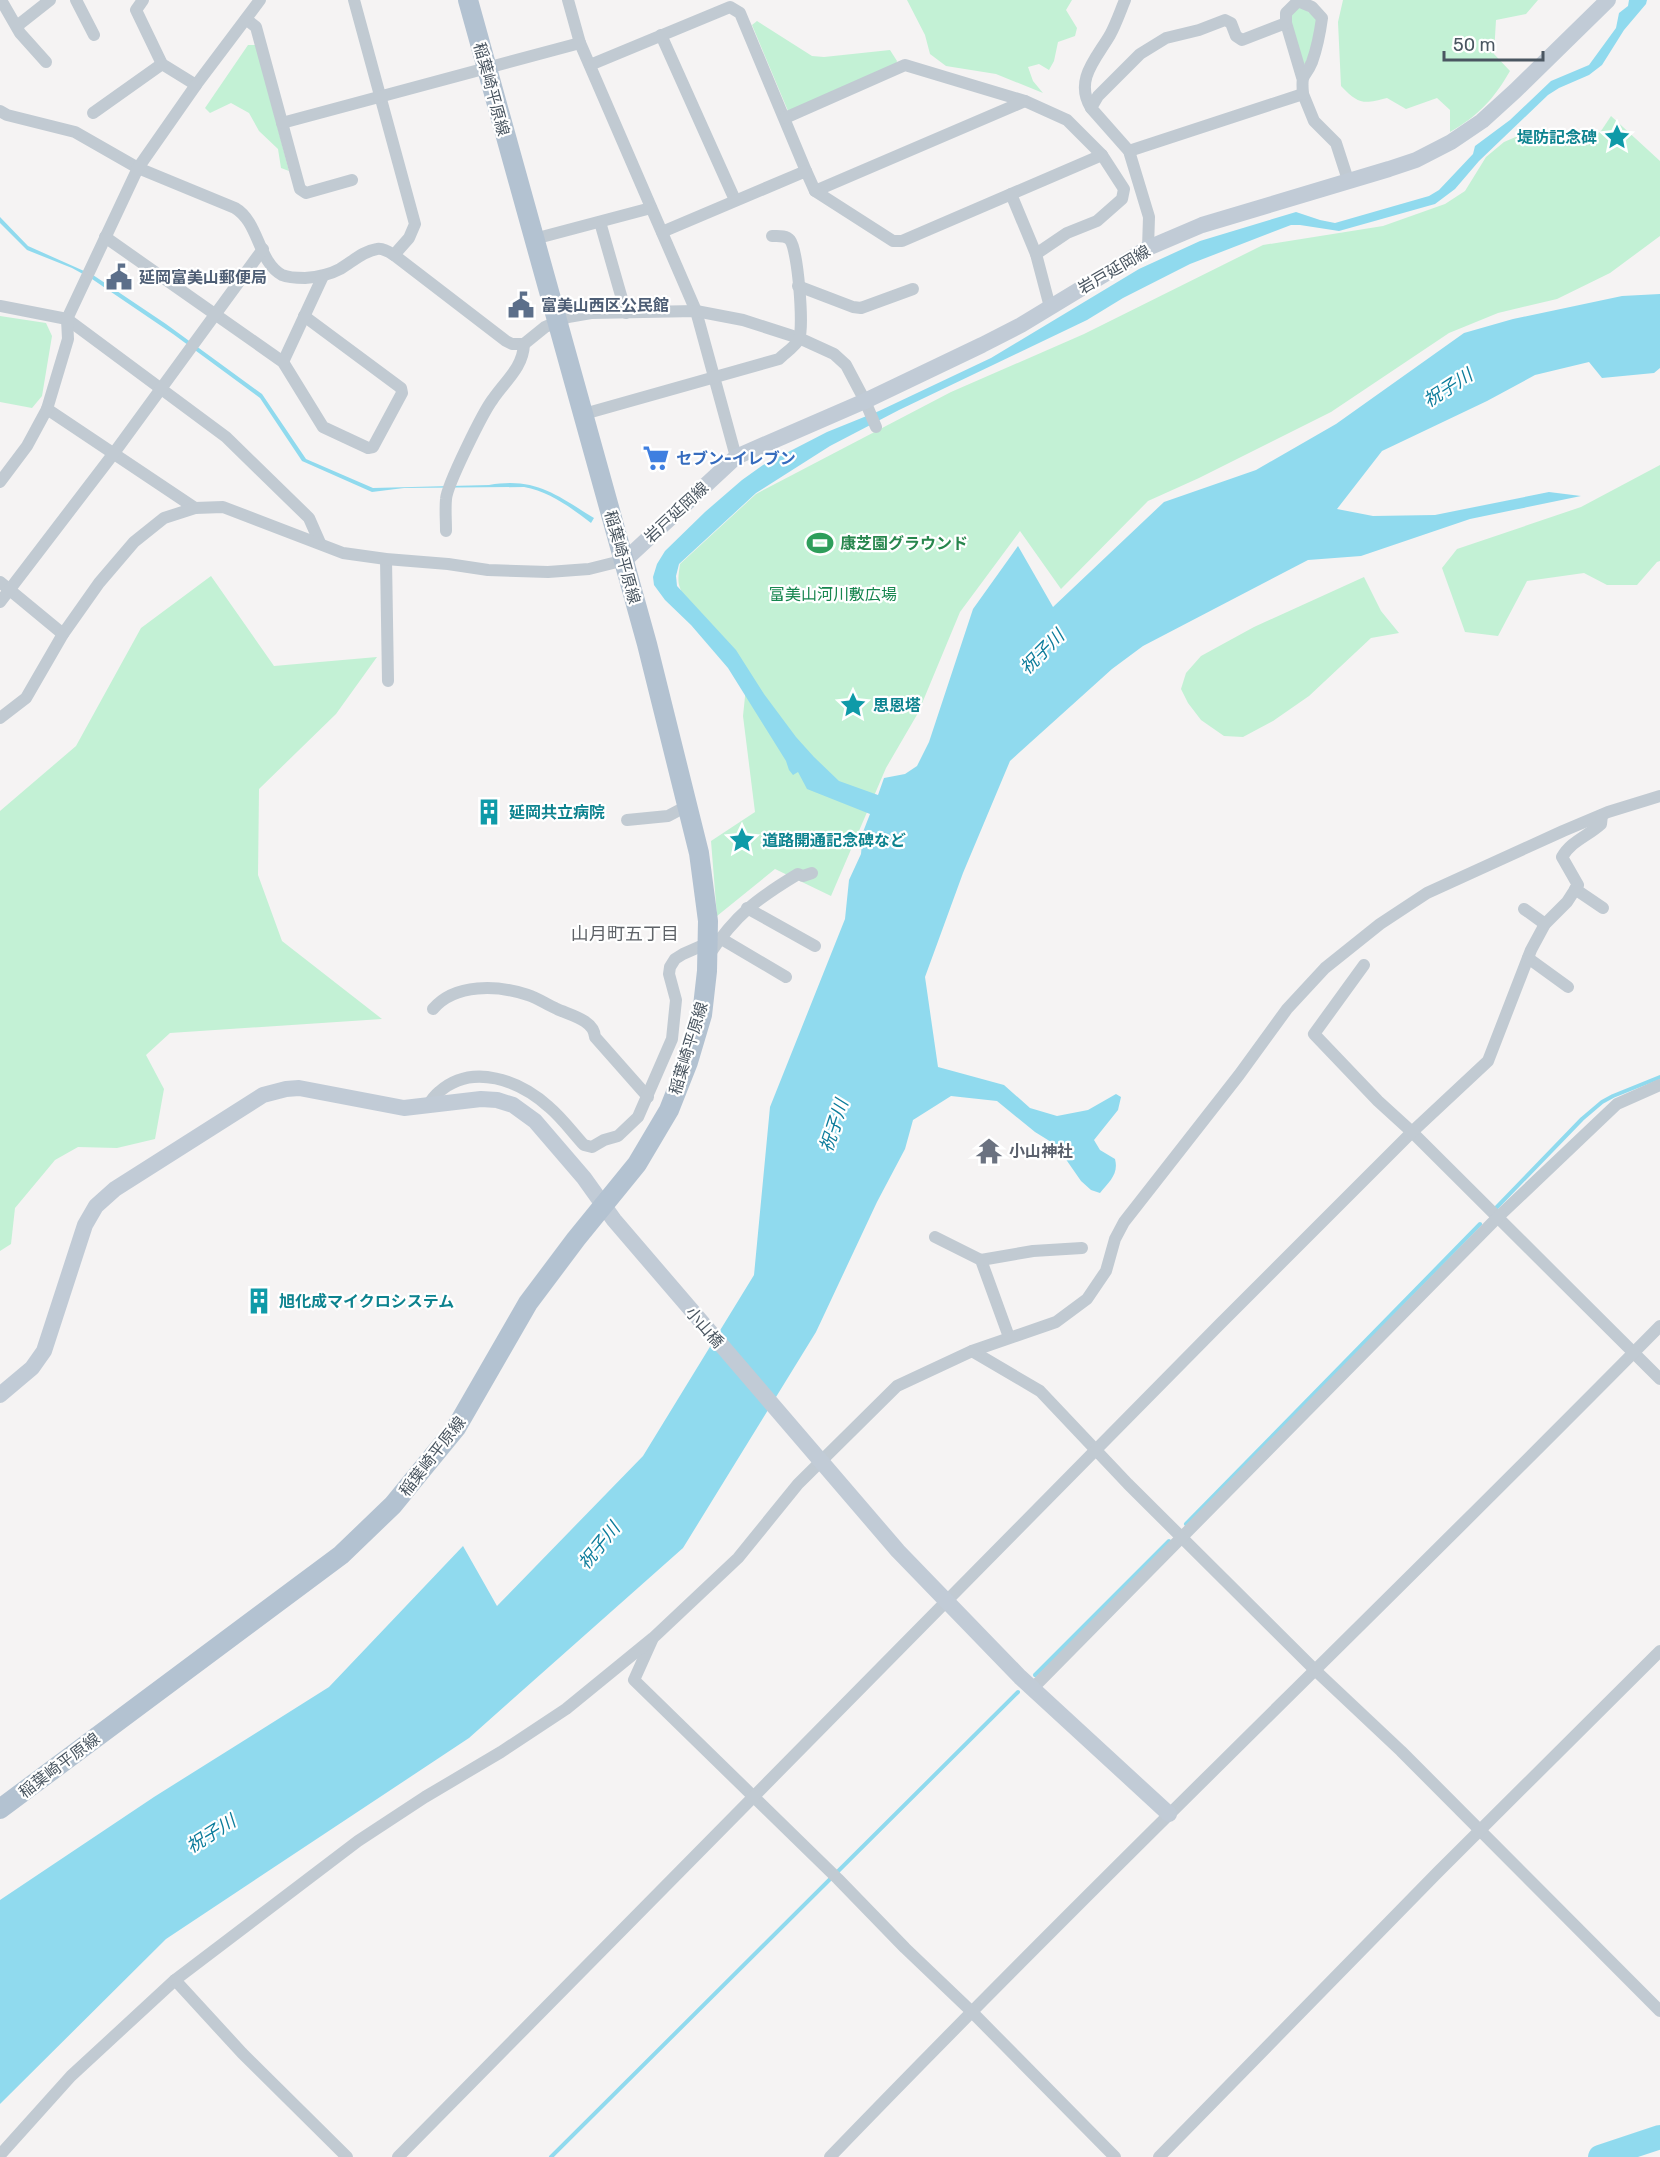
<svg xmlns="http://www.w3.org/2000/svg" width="1660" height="2157" viewBox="0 0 1660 2157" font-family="Rubik,'Noto Sans JP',sans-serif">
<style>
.green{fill:#c3f1d5}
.water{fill:#90daee}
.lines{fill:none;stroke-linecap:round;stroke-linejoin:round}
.stream{stroke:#90daee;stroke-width:4}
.river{stroke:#90daee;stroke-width:24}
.street{stroke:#c1cad2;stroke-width:12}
.secondary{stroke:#c1cbd6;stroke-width:16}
.primary{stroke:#b3c2d1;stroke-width:20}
.labels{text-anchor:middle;stroke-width:4.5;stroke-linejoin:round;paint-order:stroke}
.street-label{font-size:16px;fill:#4a5661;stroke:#fff}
.culture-label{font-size:16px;font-weight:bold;fill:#0d838f;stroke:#fff;text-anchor:start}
.service-label{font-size:16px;font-weight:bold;fill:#4e5e75;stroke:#fff;text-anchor:start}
.shop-label{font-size:16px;font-weight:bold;fill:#366cbe;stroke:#fff;text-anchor:start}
.leisure-label{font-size:16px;font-weight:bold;fill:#27864d;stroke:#fff;text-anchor:start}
.park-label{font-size:16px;fill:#17864f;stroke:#fff}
.worship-label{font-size:16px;font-weight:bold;fill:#5b616d;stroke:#fff;text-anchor:start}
.water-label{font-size:18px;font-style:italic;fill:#0c7c9b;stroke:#fff}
.neighbourhood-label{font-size:18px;fill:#5f6368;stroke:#fff}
</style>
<rect width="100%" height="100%" fill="#f5f3f3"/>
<g class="green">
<path d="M907 0H1072L1066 10 1077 28 1075 36 1058 42 1054 61 1049 70 1039 64 1028 67 1033 81 1043 93 996 74 946 66 930 54 925 35Z"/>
<path d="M1343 0H1538L1526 14 1496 20 1494 54 1510 71C1494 99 1478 116 1450 132V110L1437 98 1406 109 1387 98C1364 104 1359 105 1341 86L1338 22Z"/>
<path d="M1299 5 1318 19 1316 38 1305 64H1303L1288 17Z"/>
<path d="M757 21 812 56 824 57 890 50 897 61 896 64 788 111 752 25Z"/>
<path d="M248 45H256L289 171 281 168 278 149 259 131 249 113 231 103 210 113 205 108Z"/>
<path d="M1611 116 1660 161V236L1610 273 1557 299 1498 313 1449 333 1331 412 1199 478 1148 501 1061 589 1020 531 960 612 918 713 886 768 831 896 775 869 717 916 711 841 755 812 743 716 746 687C723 658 692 623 680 588 677 581 679 572 680 564L756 494 951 392 1084 334 1263 245 1383 226 1445 204 1465 191 1486 157 1504 142 1536 128 1582 144 1601 131Z"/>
<path d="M0 316 46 323 52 336 42 396 32 408 0 402Z"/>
<path d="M1660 465V561L1657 562 1637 585H1607L1584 573 1527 581 1498 636 1465 632 1442 568 1457 549 1581 507Z"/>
<path d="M211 576 274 666 377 657 336 714 259 789 258 875 282 941 382 1019 170 1033 146 1055 164 1089 155 1139 117 1148 78 1147 55 1160 15 1208 11 1244 0 1251V811L76 746 141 628Z"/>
<path d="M1364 577 1381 611 1399 633 1371 638 1309 696 1273 721 1243 737 1224 736 1201 720 1188 703 1181 689 1186 673 1201 656 1254 627Z"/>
</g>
<g class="water">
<path d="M1629 0H1647L1646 4 1624 30 1602 65 1589 75 1559 88 1548 95 1479 161 1455 189 1435 204 1339 231 1300 225H1291L1190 264 1123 298 1087 320 899 410 830 446 756 493 679 564 676 576 677 586 736 650 764 694 796 737 814 757 839 781 878 795 884 778 905 774 917 766 929 742 973 609 1018 546 1053 607 1164 502 1256 470 1336 424 1464 333 1513 319 1622 296 1660 294V368L1654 373 1602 378 1589 362 1535 375 1487 401 1382 451 1337 509 1373 516 1435 515 1549 492 1581 496 1470 519 1361 556 1308 560 1143 646 1112 669 1010 761 963 873 925 977 938 1067 1004 1085 1030 1108 1057 1116 1088 1110 1116 1094 1121 1097 1118 1110 1094 1140 1100 1150 1115 1159C1119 1174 1109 1182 1100 1193L1091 1190 1081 1181 1056 1145 1035 1132 997 1101 951 1096 913 1120 905 1149 877 1202 816 1332 683 1548 469 1738 166 1939 0 2104V1900L154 1797 329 1687 463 1546 497 1606 643 1456 754 1275 770 1107 845 919 849 880 861 854 863 832 870 814 807 789 798 772 793 775 789 770 786 761 728 668 691 625 665 600 654 585 653 577 657 564 665 551 705 512 742 480 763 465 827 432 879 411 991 358 1139 269 1200 241 1296 212 1320 220 1335 223 1429 196 1439 190 1473 154 1475 146 1510 120 1551 81 1589 65 1616 28 1619 13 1628 6Z"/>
<path d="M0 217 28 246 93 275 166 324 262 394 306 459 373 488 489 485C536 477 556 495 594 518L591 523C570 507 550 492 524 487L404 488 372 492 302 461 260 398 173 334 92 279 72 268 27 250 0 223Z"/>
</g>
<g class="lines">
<g class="stream">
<path d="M1495 1209 1582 1119 1602 1102 1613 1096 1660 1077"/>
<path d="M1186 1524 1480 1224"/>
<path d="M1035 1675 1169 1541"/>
<path d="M551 2157 1018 1692"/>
</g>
<path class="river" d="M1600 2157 1660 2137"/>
<g class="street">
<path d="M1 0 20 33 46 62"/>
<path d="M76 0 94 35"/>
<path d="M143 0 136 10 162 64 196 85"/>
<path d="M354 0 415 224 409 238 394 255"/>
<path d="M568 0 580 43 696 311 736 457"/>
<path d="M246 19 256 27 300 189 306 193 352 180"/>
<path d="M1286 23 1302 77"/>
<path d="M17 26 50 0"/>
<path d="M661 35 735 200"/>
<path d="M590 65 730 7 740 13 806 171"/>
<path d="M1091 108C1074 80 1096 59 1110 35 1116 24 1120 12 1125 0"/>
<path d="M0 111 7 115 75 132 138 168 235 208C259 222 258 262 282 275 289 278 298 278 305 278 318 277 329 275 340 269 352 262 363 251 377 249 383 248 389 252 394 255L506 341 512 344H524L545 327 568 317 591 313 696 311 743 320 799 338 834 354 846 365 865 401 876 427"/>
<path d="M93 113 162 64"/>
<path d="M785 118 905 65 1025 101 1067 120 1102 155 1124 189 1122 199 1097 221 1067 233 1036 254"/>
<path d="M282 123 580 43"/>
<path d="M1129 151 1303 94 1314 121 1336 143 1348 180"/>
<path d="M815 191 1025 101"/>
<path d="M1011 194 1036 254 1050 307"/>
<path d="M600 222 626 313"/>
<path d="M662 232 806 171 815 191 893 241H902L1102 155"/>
<path d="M105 237 283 362 323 427 368 448 373 447 402 393 401 388 304 316"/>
<path d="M534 239 651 208"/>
<path d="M1148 248 1149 217 1129 151 1091 108 1098 96 1140 54 1166 38 1199 30 1225 20 1231 23 1236 36 1242 40 1286 23V13L1298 1 1312 7 1322 18C1320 33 1317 48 1312 62 1305 79 1301 71 1303 94"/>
<path d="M798 286 853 307 861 308 913 289"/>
<path d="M0 306 67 319 226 437 309 518 320 543"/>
<path d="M283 362 323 276"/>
<path d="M47 409 195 508"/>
<path d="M584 414 779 359C785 353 796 346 799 339 804 327 798 250 790 240 786 235 778 236 772 236"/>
<path d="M0 482 27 446 47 409 68 339 67 319 138 168 196 85 260 0"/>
<path d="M446 531C446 520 445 509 446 499 447 485 483 412 493 399 505 381 523 368 524 344"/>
<path d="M386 559 388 681"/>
<path d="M0 582 63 634"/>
<path d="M0 602 114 453 263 249"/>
<path d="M0 718 26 698 63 634 99 583 134 542 164 518 195 508 223 507 343 553 386 559 448 564 488 570 548 572 589 569 625 560"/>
<path d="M627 820 668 816 687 806"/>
<path d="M1575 889 1603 908"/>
<path d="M747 908 815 946"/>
<path d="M1524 909 1545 924"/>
<path d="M720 938 786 977"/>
<path d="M709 955C735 915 758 898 798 874L803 876 812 873"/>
<path d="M1528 958 1568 987"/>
<path d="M1364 965 1314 1034 1378 1101 1412 1132 1660 1379"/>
<path d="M433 1009C455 983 498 985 528 995 538 998 547 1005 557 1009 570 1015 594 1020 595 1037L648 1097"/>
<path d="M427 1107C430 1102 434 1096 439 1092 473 1062 520 1081 549 1107 562 1118 573 1133 584 1145L592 1147 604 1140 618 1136 638 1117 672 1039 676 1000 669 974 670 967 675 959 683 954 708 943"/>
<path d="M935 1237 981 1260 1009 1337"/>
<path d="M981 1260 1033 1251 1082 1248"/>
<path d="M972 1351 1040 1391 1128 1484 1316 1671 1401 1751 1660 2011"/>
<path d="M652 1640 634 1680 838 1879 905 1948 971 2011 1115 2157"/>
<path d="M1032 1689 1497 1218 1617 1104 1660 1085"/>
<path d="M175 1980 242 2053 347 2157"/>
<path d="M0 2155 71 2076 175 1980 358 1841 425 1797 501 1752 566 1709 653 1638 738 1558 798 1484 897 1386 972 1351 1056 1322 1087 1299 1106 1271 1115 1239 1124 1222 1239 1075 1287 1009 1325 968 1380 924 1427 893 1563 831 1608 812 1660 796"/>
<path d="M398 2157 1219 1325 1412 1132 1488 1061 1531 950 1545 924 1567 902 1578 885 1562 857C1571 841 1588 836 1601 824L1602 815"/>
<path d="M830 2157C1102 1875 1385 1605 1660 1326"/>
<path d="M1159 2157 1438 1872 1660 1651"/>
</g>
<g class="secondary">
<path d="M625 560 736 457 865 401 982 345 1021 325 1148 248 1202 225 1389 169 1416 160 1451 142 1482 121 1515 91 1608 0"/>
<path d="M0 1395 32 1368 44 1351 85 1225 96 1206 115 1189 263 1095 286 1089 299 1088 404 1108 481 1099 497 1100 513 1105 535 1121 584 1178 614 1220 898 1551 1020 1677 1169 1814"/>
</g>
<path class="primary" d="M0 1809 341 1555 393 1505 456 1428 528 1303 576 1239 637 1164 669 1110 688 1062 702 1015 707 971 708 921 699 853 647 644 468 0"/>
</g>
<defs>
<g id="sight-bare" transform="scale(2.07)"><path d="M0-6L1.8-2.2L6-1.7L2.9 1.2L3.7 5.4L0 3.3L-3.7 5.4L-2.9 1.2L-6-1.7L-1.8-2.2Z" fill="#0f9aa8" stroke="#fff" stroke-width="2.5" paint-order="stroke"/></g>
<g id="civic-bare" transform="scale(2.07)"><path d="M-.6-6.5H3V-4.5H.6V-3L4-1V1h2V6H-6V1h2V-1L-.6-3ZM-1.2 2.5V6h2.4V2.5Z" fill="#5c6f8a" stroke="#fff" stroke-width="2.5" paint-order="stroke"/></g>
<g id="supermarket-bare" transform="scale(2.07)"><path d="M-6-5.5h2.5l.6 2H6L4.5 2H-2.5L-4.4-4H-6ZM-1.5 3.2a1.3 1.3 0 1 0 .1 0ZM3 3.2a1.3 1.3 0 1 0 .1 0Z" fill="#3f7fe0" stroke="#fff" stroke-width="2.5" paint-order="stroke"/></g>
<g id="stadium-bare" transform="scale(2.07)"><path d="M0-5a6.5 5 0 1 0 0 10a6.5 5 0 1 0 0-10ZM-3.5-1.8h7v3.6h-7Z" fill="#2e9e5b" stroke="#fff" stroke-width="2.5" paint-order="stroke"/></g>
<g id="building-bare" transform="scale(2.07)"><path d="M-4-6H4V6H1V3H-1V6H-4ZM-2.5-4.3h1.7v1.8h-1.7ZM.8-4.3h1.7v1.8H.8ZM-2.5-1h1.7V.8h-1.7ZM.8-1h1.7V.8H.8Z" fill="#0f9aa8" stroke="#fff" stroke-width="2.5" paint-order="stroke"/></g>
<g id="temple-bare" transform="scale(2.07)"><path d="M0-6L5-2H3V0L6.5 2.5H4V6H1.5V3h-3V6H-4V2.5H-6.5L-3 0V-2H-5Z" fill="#6b7280" stroke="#fff" stroke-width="2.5" paint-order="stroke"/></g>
</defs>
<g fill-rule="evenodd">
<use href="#sight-bare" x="1617" y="137"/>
<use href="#civic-bare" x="119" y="277"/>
<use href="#civic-bare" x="521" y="305"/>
<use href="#supermarket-bare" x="656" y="458"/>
<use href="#stadium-bare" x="820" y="543"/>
<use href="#sight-bare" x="853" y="705"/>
<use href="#building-bare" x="489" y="812"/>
<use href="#sight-bare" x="742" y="840"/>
<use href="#temple-bare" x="989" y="1151"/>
<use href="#building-bare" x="259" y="1301"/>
</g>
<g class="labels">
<g class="street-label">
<text transform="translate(492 89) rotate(75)" y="6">稲葉崎平原線</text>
<text transform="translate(1114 269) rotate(-30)" y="6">岩戸延岡線</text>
<text transform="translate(676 512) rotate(-43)" y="6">岩戸延岡線</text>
<text transform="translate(623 557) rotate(75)" y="6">稲葉崎平原線</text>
<text transform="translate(688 1048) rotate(-73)" y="6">稲葉崎平原線</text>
<text transform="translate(705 1327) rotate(49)" y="6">小山橋</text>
<text transform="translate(432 1456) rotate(-52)" y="6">稲葉崎平原線</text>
<text transform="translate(59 1765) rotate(-37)" y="6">稲葉崎平原線</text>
</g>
<g class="culture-label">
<text x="1597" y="143" text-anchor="end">堤防記念碑</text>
<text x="873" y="711">思恩塔</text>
<text x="509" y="818">延岡共立病院</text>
<text x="762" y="846">道路開通記念碑など</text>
<text x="279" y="1307">旭化成マイクロシステム</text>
</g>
<g class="service-label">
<text x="139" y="283">延岡富美山郵便局</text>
<text x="541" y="311">富美山西区公民館</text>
</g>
<g class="shop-label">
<text x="676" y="464">セブン-イレブン</text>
</g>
<g class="leisure-label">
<text x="840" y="549">康芝園グラウンド</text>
</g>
<g class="park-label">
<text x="833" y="600">富美山河川敷広場</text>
</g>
<g class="worship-label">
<text x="1009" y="1157">小山神社</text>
</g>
<g class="water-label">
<text transform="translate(1448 388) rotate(-33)" y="6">祝子川</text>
<text transform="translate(1042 652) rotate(-45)" y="6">祝子川</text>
<text transform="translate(834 1126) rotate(-72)" y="6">祝子川</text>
<text transform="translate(599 1546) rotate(-51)" y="6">祝子川</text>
<text transform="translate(211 1834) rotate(-32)" y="6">祝子川</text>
</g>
<g class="neighbourhood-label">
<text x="625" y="940">山月町五丁目</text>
</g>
</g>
<path d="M1444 51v9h99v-9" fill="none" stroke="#4a5661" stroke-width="3"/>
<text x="1453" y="51" font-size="18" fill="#4a5661" stroke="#ffffff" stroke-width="4.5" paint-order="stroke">50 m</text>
</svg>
